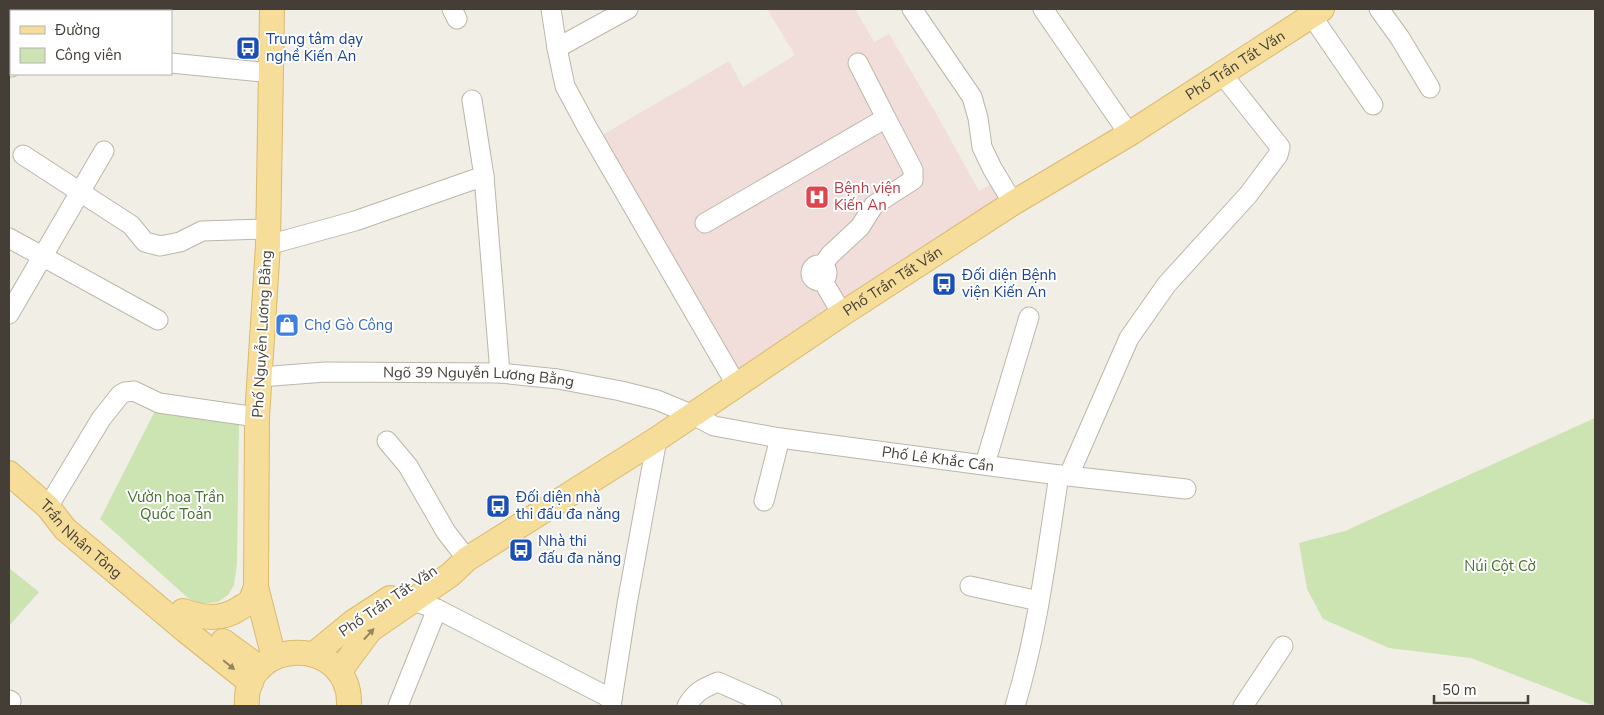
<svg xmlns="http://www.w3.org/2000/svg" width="1604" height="715" viewBox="0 0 1604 715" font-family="'Nunito Sans',sans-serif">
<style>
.medical{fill:#f1deda}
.green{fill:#cce3b2}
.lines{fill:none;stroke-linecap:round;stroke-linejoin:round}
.minor-casing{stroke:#bcb6a9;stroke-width:21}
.major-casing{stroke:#daba6c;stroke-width:26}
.minor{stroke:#fff;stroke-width:19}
.major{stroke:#f6dd9a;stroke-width:24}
.oneway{fill:#948663}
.labels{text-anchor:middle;stroke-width:4;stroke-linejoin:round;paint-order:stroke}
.transit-label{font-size:15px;fill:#164399;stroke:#fff;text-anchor:start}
.street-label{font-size:15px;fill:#443e36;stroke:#fff}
.health-label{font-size:15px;fill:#be3a42;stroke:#fff;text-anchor:start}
.shop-label{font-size:15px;fill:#366cbe;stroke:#fff;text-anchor:start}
.park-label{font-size:15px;fill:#46702e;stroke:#fff}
</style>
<rect width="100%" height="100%" fill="#f1eee6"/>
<path class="medical" d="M767 9H855L874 42 889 34 937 115 979 191 994 182 1006 203 737 379 597 138 729 61 743 87 795 55Z"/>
<g class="green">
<path d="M155 411 239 420 237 563 234 585 228 595 218 602 200 604 188 598 100 519Z"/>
<path d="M1595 418V706L1471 658 1389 648 1323 619 1307 589 1299 543 1345 531Z"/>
<path d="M9 568 39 592 9 626Z"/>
</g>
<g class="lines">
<g class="minor-casing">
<g id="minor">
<path d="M452 9 457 19"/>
<path d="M551 9 557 48 565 86 587 127 737 386"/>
<path d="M912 9 972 97 978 118 982 147 992 168 1013 203"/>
<path d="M1043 9 1129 134"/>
<path d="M1307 9 1373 105"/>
<path d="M1379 9 1400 38 1430 88"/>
<path d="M557 48 628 9"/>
<path d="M171 63 271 73"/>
<path d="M858 63 886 118"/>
<path d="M9 67H11"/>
<path d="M472 100 484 176 500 373"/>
<path d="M23 155 131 225 145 242 160 246 180 242 202 231 268 229"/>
<path d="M705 223 886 118 913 170V180L874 205 860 227 830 255 822 266"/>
<path d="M9 238 158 320"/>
<path d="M268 245 355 221 484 176"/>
<circle cx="819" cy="273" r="8"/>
<path d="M823 281 842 314"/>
<path d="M9 314 104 151"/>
<path id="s1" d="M260 377 325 372 500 373 558 379 621 391 657 400 693 415 714 426 780 438 1059 475 1186 489"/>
<path d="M387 441 408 466 446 532 467 559"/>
<path d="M985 464 1029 317"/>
<path d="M1069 475 1129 338 1167 284 1248 195 1278 155 1280 147 1276 142 1222 74"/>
<path d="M764 501 780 438"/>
<path d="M48 507 101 419 120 395 125 392 134 391 159 403 257 417"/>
<path d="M970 586 1039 601"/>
<path d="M413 601 437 609 612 699"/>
<path d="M9 700 11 701 10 706"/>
<path d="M398 706 437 609"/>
<path d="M611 706 627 604 657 439"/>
<path d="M687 706C695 692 703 688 718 682L772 706"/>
<path d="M1015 706C1038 631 1047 552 1059 475"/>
<path d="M1243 706 1283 646"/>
</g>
</g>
<g class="major-casing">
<g id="major">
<path d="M272 9 268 245 257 417 256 587 274 658"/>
<path id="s2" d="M9 473 48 507 65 529 186 631 251 683"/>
<path d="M183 611C204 618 221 621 240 608 243 606 248 604 250 601 253 597 254 591 256 587"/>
<path d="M223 641 260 668"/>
<path d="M314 654 353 622 390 598"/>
<path id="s3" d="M339 672 370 630 450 575 467 559 657 439 842 314 1013 203 1129 134 1322 9"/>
<path d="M247 706C242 636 352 634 349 706"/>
</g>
</g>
<use href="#minor" class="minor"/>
<use href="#major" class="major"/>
</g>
<defs><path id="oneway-solid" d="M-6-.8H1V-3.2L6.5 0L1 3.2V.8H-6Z" transform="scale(1.25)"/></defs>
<g class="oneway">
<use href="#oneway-solid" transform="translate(369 634) rotate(-47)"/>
<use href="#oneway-solid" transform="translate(229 665) rotate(39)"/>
</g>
<defs>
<g id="bus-square" transform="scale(1.25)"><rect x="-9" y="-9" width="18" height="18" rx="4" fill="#1a4fb4" stroke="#fff"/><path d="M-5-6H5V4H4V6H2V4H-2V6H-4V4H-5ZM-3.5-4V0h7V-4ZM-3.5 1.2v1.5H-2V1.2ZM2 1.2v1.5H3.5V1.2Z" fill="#fff"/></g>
<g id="hospital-square" transform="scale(1.25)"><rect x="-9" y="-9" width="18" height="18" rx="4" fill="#e0444e" stroke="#fff"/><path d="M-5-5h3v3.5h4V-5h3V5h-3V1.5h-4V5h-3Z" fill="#fff"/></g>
<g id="shop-square" transform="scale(1.25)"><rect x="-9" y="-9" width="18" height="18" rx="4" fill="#3f7fe0" stroke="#fff"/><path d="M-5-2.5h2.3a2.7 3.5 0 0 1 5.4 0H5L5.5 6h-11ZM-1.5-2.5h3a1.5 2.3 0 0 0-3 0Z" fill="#fff"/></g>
</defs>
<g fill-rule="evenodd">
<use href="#bus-square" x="248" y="48"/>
<use href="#hospital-square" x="817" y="197"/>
<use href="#bus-square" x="944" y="284"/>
<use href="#shop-square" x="287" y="325"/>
<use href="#bus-square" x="498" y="506"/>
<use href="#bus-square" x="521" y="550"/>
</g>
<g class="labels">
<g class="transit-label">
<text x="266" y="44">Trung tâm dạy<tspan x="266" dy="17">nghề Kiến An</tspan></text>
<text x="962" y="280">Đối diện Bệnh<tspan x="962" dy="17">viện Kiến An</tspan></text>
<text x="516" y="502">Đối diện nhà<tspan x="516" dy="17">thi đấu đa năng</tspan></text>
<text x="538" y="546">Nhà thi<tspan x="538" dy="17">đấu đa năng</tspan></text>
</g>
<g class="street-label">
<text dy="5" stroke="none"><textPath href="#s3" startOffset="1086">Phố Trần Tất Văn</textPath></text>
<text dy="5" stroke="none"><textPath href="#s3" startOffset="681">Phố Trần Tất Văn</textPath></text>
<text transform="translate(262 334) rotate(-87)" y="5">Phố Nguyễn Lương Bằng</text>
<text dy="5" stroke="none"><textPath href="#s1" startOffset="219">Ngõ 39 Nguyễn Lương Bằng</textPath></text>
<text dy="5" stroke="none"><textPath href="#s1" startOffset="689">Phố Lê Khắc Cần</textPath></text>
<text dy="5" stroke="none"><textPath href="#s2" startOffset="98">Trần Nhân Tông</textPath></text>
<text transform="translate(388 601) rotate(-34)" y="5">Phố Trần Tất Văn</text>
</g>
<g class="health-label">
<text x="834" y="193">Bệnh viện<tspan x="834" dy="17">Kiến An</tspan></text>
</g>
<g class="shop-label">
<text x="304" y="330">Chợ Gò Công</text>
</g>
<g class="park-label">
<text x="176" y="502">Vườn hoa Trần<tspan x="176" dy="17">Quốc Toản</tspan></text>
<text x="1500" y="571">Núi Cột Cờ</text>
</g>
</g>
<rect width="1604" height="715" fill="none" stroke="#443e36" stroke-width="20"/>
<rect x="10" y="10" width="162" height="65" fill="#ffffff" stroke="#b4b2af"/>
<rect x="20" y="26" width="25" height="8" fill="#f6dd9a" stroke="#b4b2af"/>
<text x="55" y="35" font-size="15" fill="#443e36">Đường</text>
<rect x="20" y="48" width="25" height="15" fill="#cce3b2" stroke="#b4b2af"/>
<text x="55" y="60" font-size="15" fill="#443e36">Công viên</text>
<path d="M1434 695v8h94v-8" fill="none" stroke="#443e36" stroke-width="2.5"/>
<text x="1442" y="695" font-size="15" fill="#443e36" stroke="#ffffff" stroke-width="4" paint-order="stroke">50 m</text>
</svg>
